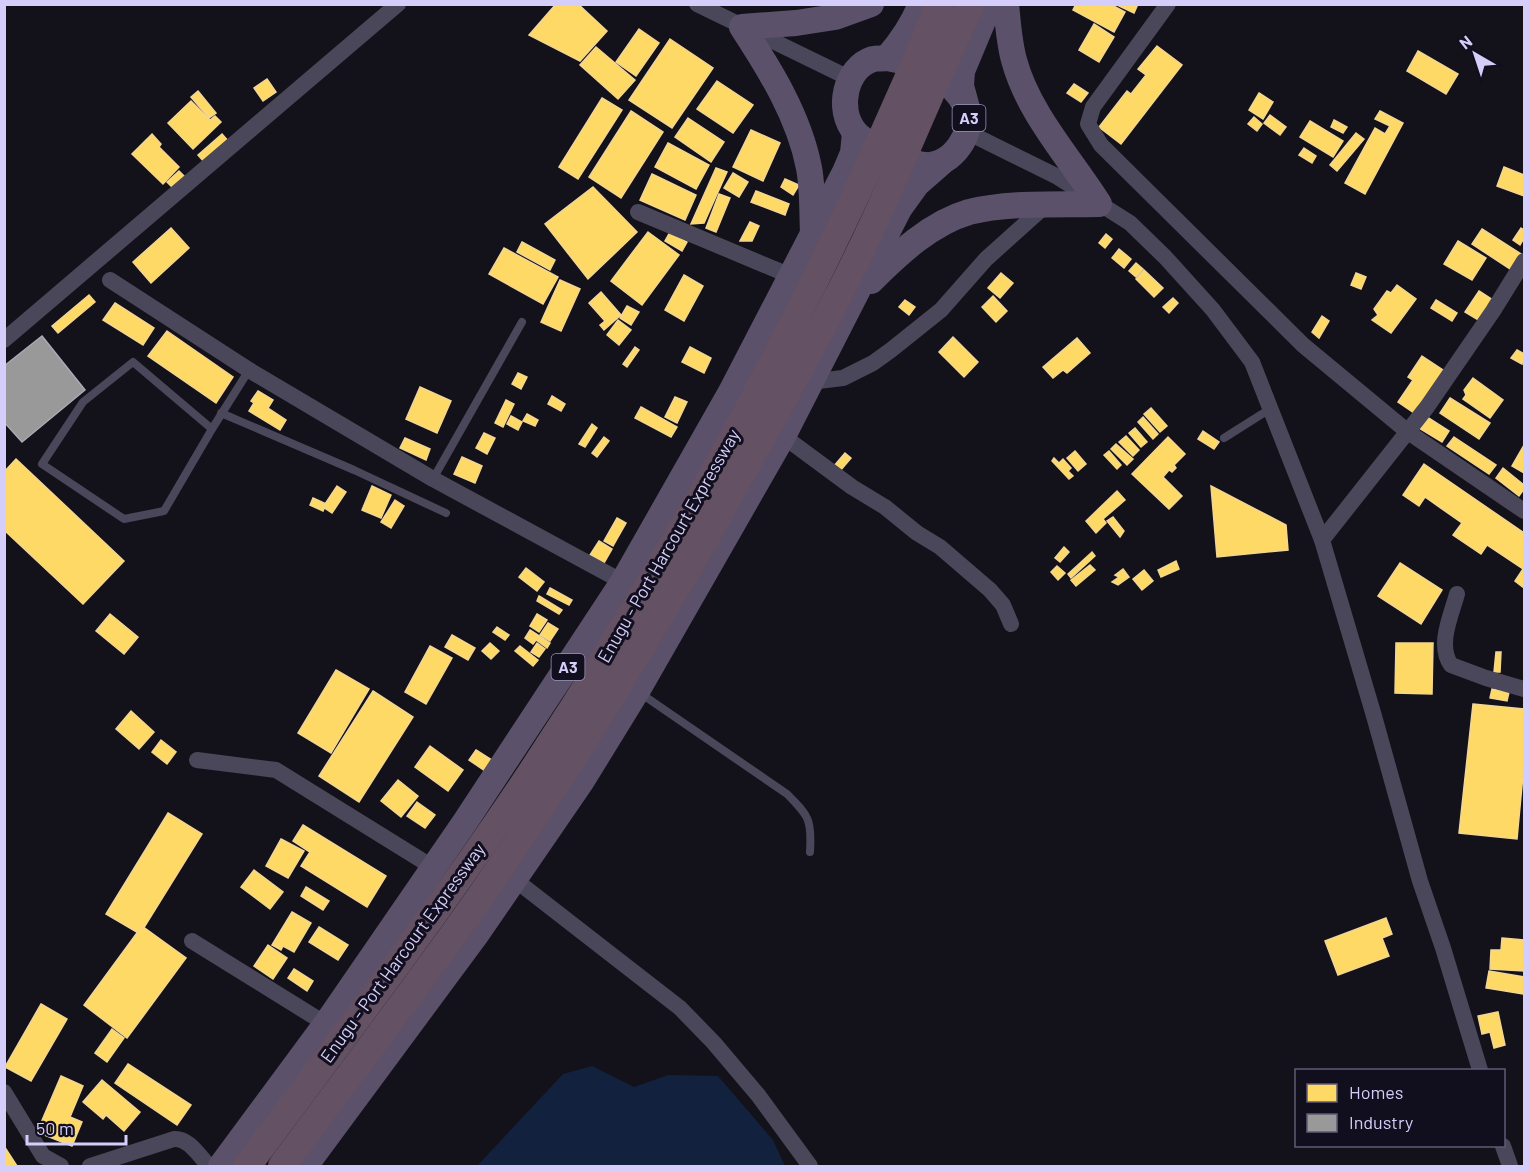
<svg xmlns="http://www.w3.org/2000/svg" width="1529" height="1171" viewBox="0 0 1529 1171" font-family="Barlow,sans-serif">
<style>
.water{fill:#12213d}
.homes{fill:#ffd966;stroke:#f3d692;stroke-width:1.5}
.industry{fill:#999;stroke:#aba9b6;stroke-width:1.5}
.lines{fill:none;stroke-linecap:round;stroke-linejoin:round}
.lane{stroke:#494759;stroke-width:8}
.street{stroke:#494759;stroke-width:16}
.primary{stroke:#5c516a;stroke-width:26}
.highway{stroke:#645164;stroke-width:28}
.highway-bridge{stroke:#645164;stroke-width:28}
.labels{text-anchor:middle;stroke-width:6;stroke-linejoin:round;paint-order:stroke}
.shield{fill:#110e1d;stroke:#9b94b8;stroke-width:1.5}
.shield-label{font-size:16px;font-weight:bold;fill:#d6cefa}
.street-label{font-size:18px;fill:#d6cefa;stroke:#110e1d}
</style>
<rect width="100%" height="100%" fill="#13121a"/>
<path class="water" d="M592 1066 634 1087 668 1075 718 1076 773 1140 785 1166H477L563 1074Z"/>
<g class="homes">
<path d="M556 4H578L607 31 580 61 529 35Z"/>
<path d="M1076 4H1110L1125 12 1114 32 1073 10Z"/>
<path d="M1115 4H1138L1134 13Z"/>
<path d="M1094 24 1114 37 1099 62 1079 50Z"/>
<path d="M639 29 659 43 636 76 616 62Z"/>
<path d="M670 39 713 68 672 128 629 100Z"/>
<path d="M1157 46 1182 65 1121 144 1099 127 1127 91 1131 94 1146 75 1138 69Z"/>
<path d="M596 47 635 80 618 99 580 65Z"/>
<path d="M1418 51 1458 74 1446 94 1407 71Z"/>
<path d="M267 79 276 92 263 101 254 88Z"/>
<path d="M717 81 753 105 733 133 697 109Z"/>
<path d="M1074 84 1088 93 1081 102 1067 93Z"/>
<path d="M198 91 216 113 209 118 191 97Z"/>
<path d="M1259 93 1273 102 1263 119 1249 110Z"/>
<path d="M602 98 622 110 578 179 559 167Z"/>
<path d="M191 101 210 120 215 116 221 122 193 149 168 123Z"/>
<path d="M631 111 663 132 621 198 589 177Z"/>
<path d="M1380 111 1403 123 1365 194 1345 183 1375 128 1385 134 1390 126 1375 119Z"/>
<path d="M1270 115 1286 127 1280 135 1264 123Z"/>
<path d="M1254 117 1262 124 1257 131 1248 124Z"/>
<path d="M688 118 724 142 711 162 675 137Z"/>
<path d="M1334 120 1347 127 1343 133 1331 127Z"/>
<path d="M1310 121 1343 141 1333 157 1300 137Z"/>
<path d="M751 130 780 143 763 181 733 167Z"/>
<path d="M1356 133 1364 139 1337 171 1330 165Z"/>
<path d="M152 134 161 144 159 147 179 167 163 184 132 154Z"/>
<path d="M222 134 229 142 205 163 198 155Z"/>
<path d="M668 143 709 165 696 189 655 167Z"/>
<path d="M1304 148 1316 156 1312 163 1299 155Z"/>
<path d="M1504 167 1524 175V196L1497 186Z"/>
<path d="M716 168 727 172 704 223 691 224Z"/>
<path d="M179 171 185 177 173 188 167 182Z"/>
<path d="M733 173 748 182 739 197 724 188Z"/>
<path d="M652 174 696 195 685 220 640 200Z"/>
<path d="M785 179 799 185 793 195 781 187Z"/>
<path d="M593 187 637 232 588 279 545 224Z"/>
<path d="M756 191 789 204 785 215 751 202Z"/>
<path d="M719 194 730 198 716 232 706 228Z"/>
<path d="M750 222 759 226 752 241H740Z"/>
<path d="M171 228 189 248 151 283 133 262Z"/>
<path d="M1521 228 1524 230V238L1520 245 1513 240Z"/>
<path d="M1482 229 1521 254 1510 269 1472 244Z"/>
<path d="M648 232 679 255 642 305 611 281Z"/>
<path d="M670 232 687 242 682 251 665 241Z"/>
<path d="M1106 234 1112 239 1105 248 1099 243Z"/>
<path d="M1458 241 1486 258 1472 280 1444 264Z"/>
<path d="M522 242 555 260 550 270 517 252Z"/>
<path d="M504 248 558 277 543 304 489 274Z"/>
<path d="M1119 249 1131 259 1124 268 1112 258Z"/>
<path d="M1136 263 1143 269 1136 277 1129 271Z"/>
<path d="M1144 270 1163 288 1154 297 1136 279Z"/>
<path d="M1001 273 1013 283 1000 298 988 288Z"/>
<path d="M1356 273 1366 277 1361 289 1351 285Z"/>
<path d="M684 275 703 286 684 321 665 310Z"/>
<path d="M560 280 580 289 561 331 541 322Z"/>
<path d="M1397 285 1416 299 1391 333 1372 320 1378 315 1374 309 1387 291 1391 293Z"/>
<path d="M1479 291 1493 300 1480 321 1465 312Z"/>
<path d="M601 292 621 315 604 330 600 325 605 321 589 303Z"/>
<path d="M89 295 95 302 58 333 52 326Z"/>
<path d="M993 296 1007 311 996 322 982 307Z"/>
<path d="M1173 298 1178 303 1169 313 1163 307Z"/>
<path d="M905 300 915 307 909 315 899 307Z"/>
<path d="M1436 300 1457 313 1452 321 1431 308Z"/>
<path d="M115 303 154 328 143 345 103 320Z"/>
<path d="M627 306 639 312 631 325 620 318Z"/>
<path d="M1322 316 1329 321 1319 338 1312 332Z"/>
<path d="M618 320 631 330 619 345 607 335Z"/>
<path d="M167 331 233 377 216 403 148 356Z"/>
<path d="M953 337 978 362 964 377 939 352Z"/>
<path d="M1077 338 1090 353 1067 373 1063 370 1053 378 1043 367Z"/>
<path d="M635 347 639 350 627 367 623 364Z"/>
<path d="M690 347 711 358 704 373 682 362Z"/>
<path d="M1517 350 1524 354 1522 364 1511 358Z"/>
<path d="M1422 356 1446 372 1417 415 1398 402 1413 380 1408 377Z"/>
<path d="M518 373 527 377 521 389 512 384Z"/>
<path d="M1473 378 1503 400 1490 418 1463 399 1466 395 1464 390Z"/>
<path d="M420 387 451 401 437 433 406 419Z"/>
<path d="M258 391 273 400 268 408 286 420 280 430 249 411 254 403 251 401Z"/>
<path d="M552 396 565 404 561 411 548 404Z"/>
<path d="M675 397 687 402 677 423 665 417Z"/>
<path d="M1450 398 1490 423 1479 439 1440 413Z"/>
<path d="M506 400 514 404 503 427 495 423Z"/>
<path d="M641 407 677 427 671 437 635 418Z"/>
<path d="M1151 408 1167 426 1160 432 1144 414Z"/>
<path d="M527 414 538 420 535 426 523 421Z"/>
<path d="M511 416 522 422 518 430 507 424Z"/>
<path d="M1143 417 1158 434 1153 439 1138 422Z"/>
<path d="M1427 417 1449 431 1442 442 1419 428Z"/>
<path d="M592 424 597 428 585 447 579 444Z"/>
<path d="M1135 428 1147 442 1141 447 1129 433Z"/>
<path d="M1203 431 1219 442 1214 449 1198 439Z"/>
<path d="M484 433 495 438 487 454 476 448Z"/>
<path d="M1126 436 1139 450 1133 456 1119 442Z"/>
<path d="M604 437 609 441 597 457 592 453Z"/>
<path d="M1168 437 1185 454 1174 465 1176 468 1172 472 1169 470 1163 477 1182 496 1169 509 1132 474Z"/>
<path d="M1454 437 1496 465 1489 474 1447 446Z"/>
<path d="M405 438 430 449 426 460 400 448Z"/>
<path d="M1116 444 1133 459 1127 465 1111 449Z"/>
<path d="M1524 445V473L1512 466Z"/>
<path d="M1075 451 1086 464 1078 471 1067 458Z"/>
<path d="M1109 451 1121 465 1117 469 1104 455Z"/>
<path d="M845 453 851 458 840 471 834 466Z"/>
<path d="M462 457 482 466 475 483 454 474Z"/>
<path d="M1054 458 1059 463 1063 459 1071 468 1068 471 1073 476 1069 479 1052 461Z"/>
<path d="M16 459 124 561 83 604 4 530V472Z"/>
<path d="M1424 464 1524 533V588L1515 581 1523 569 1487 545 1481 554 1453 535 1462 523 1425 497 1419 506 1403 495Z"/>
<path d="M1503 468 1524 485V489L1519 496 1496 478Z"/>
<path d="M337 486 346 492 332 513 323 507Z"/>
<path d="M372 486 391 495 381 518 362 510Z"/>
<path d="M1211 486 1286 525 1288 550 1217 557Z"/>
<path d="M1117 491 1125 500 1103 519 1106 523 1096 533 1086 521Z"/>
<path d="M313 498 326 504 323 511 310 505Z"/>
<path d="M395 500 404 506 391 528 381 522Z"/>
<path d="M1113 517 1124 531 1120 537 1107 521Z"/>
<path d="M617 518 626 523 613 546 604 541Z"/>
<path d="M599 541 612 549 604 563 590 555Z"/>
<path d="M1064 547 1069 552 1060 562 1055 558Z"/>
<path d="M1092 552 1095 556 1071 578 1068 574Z"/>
<path d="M1176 561 1179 569 1161 577 1158 570Z"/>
<path d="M1400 563 1442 590 1421 624 1378 596Z"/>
<path d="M1090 565 1095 570 1076 586 1071 580Z"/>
<path d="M1057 566 1065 573 1058 580 1051 572Z"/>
<path d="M526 568 544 582 537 591 519 577Z"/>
<path d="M1123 569 1129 577 1118 585 1112 582 1119 577 1115 575Z"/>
<path d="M1144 570 1153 581 1142 590 1133 579Z"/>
<path d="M550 588 572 600 569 605 547 594Z"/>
<path d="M539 596 562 610 559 614 537 601Z"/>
<path d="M110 614 138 637 124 654 96 631Z"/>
<path d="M537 614 547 620 539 632 530 626Z"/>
<path d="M548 623 558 629 550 641 540 635Z"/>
<path d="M497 627 509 635 505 640 493 632Z"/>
<path d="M530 630 550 643 547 648 536 640 533 644 525 638Z"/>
<path d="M452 635 475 648 468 660 445 647Z"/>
<path d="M490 643 499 651 491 659 482 651Z"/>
<path d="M537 643 545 649 539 657 531 652Z"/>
<path d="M1396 643H1433L1432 694 1395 693Z"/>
<path d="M430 646 452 658 426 704 405 692Z"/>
<path d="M520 646 538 660 533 666 515 651Z"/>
<path d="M1496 652H1501L1500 672H1494Z"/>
<path d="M336 670 369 689 331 753 298 733Z"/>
<path d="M1492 689 1509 692 1507 701 1490 698Z"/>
<path d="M373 691 413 717 359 802 319 776Z"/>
<path d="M1473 704 1524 709V764L1517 839 1459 833Z"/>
<path d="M131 711 154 732 139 749 116 729Z"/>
<path d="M161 740 176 752 167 764 152 752Z"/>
<path d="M430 746 463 770 448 791 415 767Z"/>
<path d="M476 750 495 762 488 773 469 760Z"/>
<path d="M398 780 418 796 401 817 381 801Z"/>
<path d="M417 802 435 815 425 828 407 816Z"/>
<path d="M168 813 202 834 140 934 106 914Z"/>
<path d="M303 825 386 876 367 907 301 866 310 852 293 841Z"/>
<path d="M281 839 304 851 288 878 266 866Z"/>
<path d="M254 870 283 892 270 909 241 887Z"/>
<path d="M306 887 329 901 323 910 301 896Z"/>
<path d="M292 912 311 923 294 952 283 946 281 950 272 945Z"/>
<path d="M1386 918 1392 934 1382 938 1389 956 1338 975 1325 941Z"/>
<path d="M142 926 186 958 127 1038 84 1005Z"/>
<path d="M319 927 348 945 338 960 309 942Z"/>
<path d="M1502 938 1524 940V971L1490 969 1491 950H1501Z"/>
<path d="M268 945 287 958 273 979 254 966Z"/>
<path d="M294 969 313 981 307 991 288 978Z"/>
<path d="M1489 971 1524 977V994L1486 988Z"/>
<path d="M41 1004 67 1019 31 1081 5 1067Z"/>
<path d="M1498 1012 1505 1045 1494 1048 1490 1032 1482 1034 1478 1016Z"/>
<path d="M112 1029 124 1038 107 1062 95 1053Z"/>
<path d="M128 1064 191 1105 177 1125 115 1083Z"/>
<path d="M61 1076 83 1086 70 1117 82 1122 72 1146 37 1132Z"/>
<path d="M102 1080 140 1112 124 1131 106 1115 103 1119 83 1102Z"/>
<path d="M4 1146 17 1166H4Z"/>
</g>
<path class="industry" d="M42 336 85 390 22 442 4 422V366Z"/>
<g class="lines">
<g class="lane">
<path d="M221 413 354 470 446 513"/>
<path d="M212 429 133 362 83 402 42 464 124 519 164 511 212 429 249 370"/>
<path d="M1224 438 1270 409"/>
<path d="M433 479 522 322"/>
<path d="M640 693 787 794C809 816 812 820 810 852"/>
</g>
<g class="street">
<path d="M697 4 851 79"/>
<path d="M1168 4 1093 107 1088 124 1101 145 1303 345 1408 432 1524 511"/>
<path d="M967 132 1056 176 1130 223 1165 257 1213 310 1252 362 1322 540 1374 716 1420 881 1443 948 1480 1070"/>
<path d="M638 212 791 276"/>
<path d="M110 280 249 370 433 479 623 582"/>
<path d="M4 340 398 4"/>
<path d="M810 382 843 378 873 363 891 350 941 310 986 259 1046 205"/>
<path d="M783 436 852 487 885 507 917 533 940 547 990 590 1003 605 1011 624"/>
<path d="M1322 540 1427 407 1493 311 1524 261"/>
<path d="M1457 594C1451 616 1437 645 1451 665L1486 678 1524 689"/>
<path d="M197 760 276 770 434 868"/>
<path d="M514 879 680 1008 714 1043 758 1095 810 1166"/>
<path d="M192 941 326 1024"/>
<path d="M4 1092 43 1156 61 1166"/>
<path d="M1503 1146 1510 1166"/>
<path d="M90 1166 174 1139C189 1138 199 1156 209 1166"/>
</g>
<g class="primary">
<path d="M887 58C917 63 953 78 966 107 977 131 951 168 925 165 910 164 865 144 855 132 836 110 845 68 873 59 877 58 883 59 887 58Z"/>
<path d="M887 58C901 42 913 24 921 4"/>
<path d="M967 108 961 86 962 71 990 4"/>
<path d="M813 233C812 212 813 189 809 168 799 116 770 70 742 27L796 23 835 17 871 4"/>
<path d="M871 281C898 254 931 223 969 212 1009 202 1058 205 1099 204 1070 158 1028 113 1014 60 1009 42 1008 23 1006 4"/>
<path d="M221 1166 326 1024 465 822 623 582 731 392 845 172 853 153 855 133"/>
<path d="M305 1166 478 932 581 782 637 691 783 436 899 209 917 184 941 163"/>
</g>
<g class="highway">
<path d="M920 52 940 4"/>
<path d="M943 65 970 4"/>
<path d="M247 1166C344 1036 443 906 533 770 661 576 775 372 872 160"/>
<path d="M282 1166C348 1077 416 988 480 897 579 755 667 608 751 457 802 365 854 272 895 175"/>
</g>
<g class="highway-bridge">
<path d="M872 160 920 52"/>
<path d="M895 175 943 65"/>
</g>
</g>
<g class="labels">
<g class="shield">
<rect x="952.5" y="105" width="33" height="26" rx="4.5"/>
<rect x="551.5" y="654" width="33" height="26" rx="4.5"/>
</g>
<g class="shield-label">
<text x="969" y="124">A3</text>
<text x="568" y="673">A3</text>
</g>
<g class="street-label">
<text transform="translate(669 546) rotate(-60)" y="6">Enugu - Port Harcourt Expressway</text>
<text transform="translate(403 953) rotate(-54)" y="6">Enugu - Port Harcourt Expressway</text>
</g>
</g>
<rect width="1529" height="1171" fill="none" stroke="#d6cefa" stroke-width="12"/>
<rect x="1295" y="1069" width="210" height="78" fill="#110e1d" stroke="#605b75" stroke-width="1.5"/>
<rect x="1307" y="1084" width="30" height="18" fill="#ffd966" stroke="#605b75" stroke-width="1.5"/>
<text x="1349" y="1099" font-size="18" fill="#d6cefa">Homes</text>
<rect x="1307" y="1114" width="30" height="18" fill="#999999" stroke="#605b75" stroke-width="1.5"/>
<text x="1349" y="1129" font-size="18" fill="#d6cefa">Industry</text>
<g transform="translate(1475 54) rotate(321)" stroke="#110e1d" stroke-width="4.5" paint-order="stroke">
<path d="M0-4.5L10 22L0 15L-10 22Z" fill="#d6cefa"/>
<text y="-9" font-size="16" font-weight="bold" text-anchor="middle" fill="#d6cefa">N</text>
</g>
<path d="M27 1135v9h99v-9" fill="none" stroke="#d6cefa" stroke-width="3"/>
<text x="36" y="1135" font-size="18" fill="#d6cefa" stroke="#110e1d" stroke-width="4.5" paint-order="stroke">50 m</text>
</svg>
